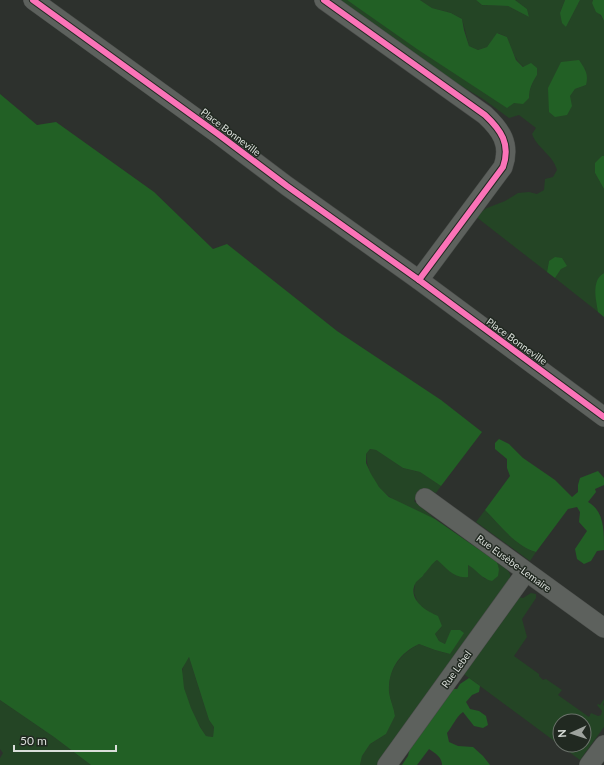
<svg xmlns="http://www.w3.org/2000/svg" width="604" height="765" viewBox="0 0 604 765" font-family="Lato,sans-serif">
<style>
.green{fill:#244525;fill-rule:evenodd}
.forest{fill:#226025;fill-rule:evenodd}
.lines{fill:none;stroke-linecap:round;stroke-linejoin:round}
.minor-casing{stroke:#494c49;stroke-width:20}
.minor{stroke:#5d615d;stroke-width:19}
.cycleway-casing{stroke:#212921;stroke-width:8}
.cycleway{stroke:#fb73b8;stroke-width:6}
.labels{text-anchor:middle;stroke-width:3;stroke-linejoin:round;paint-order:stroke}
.street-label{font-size:10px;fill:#dadfda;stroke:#212921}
</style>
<rect width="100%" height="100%" fill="#2d312d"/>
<g class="green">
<path d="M338 0H347L514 103 529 92 533 82 537 75C515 63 516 60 507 37L498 33 487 47 478 50 469 46 462 19 451 13 432 8 420 0H476L482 5 508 6 529 17 527 9 515 0H565L560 13 566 27 580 0H593L592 3 604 21V156H602L595 173 604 189V273L601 275 596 300 598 312 555 278 561 269 549 261 547 272 475 216 487 208 505 201 518 193 529 192 537 194 544 190 545 179 553 177 557 170C553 155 537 148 532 134L536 128 519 115 509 118 483 99 455 82ZM585 68 586 85 575 89 570 96Z"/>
<path d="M370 449 376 450 403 468 420 472 441 486 436 493 424 488 414 501 435 519C403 505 369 495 366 454Z"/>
<path d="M485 510C500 525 515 546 536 552L530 561 476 522Z"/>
<path d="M437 560C448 569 455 562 468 565 475 567 481 574 485 579L499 569 497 562C507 569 512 571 510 583L377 765H360L362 756 370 744 386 734 395 716C394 708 390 700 389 692 388 669 400 654 419 644L435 650 450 654 452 630 445 644 439 641 435 634 442 626 429 612 418 604 414 593 415 583 424 574 430 565Z"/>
<path d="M531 593 536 594V598L522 619 527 637 514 656 539 674V676L543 680 546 679 562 690 558 695 589 717 591 713 598 716 601 715 602 711 597 705 598 704 600 705 604 699V703L603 704 604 706V727L580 760 461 672 519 597 523 598ZM560 721H584V745H560Z"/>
<path d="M189 657 209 720 214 727 213 737 206 736C197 723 177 684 183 668 184 664 187 660 189 657Z"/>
<path d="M0 700 54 737 91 765H0V758L3 753 0 749Z"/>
</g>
<g class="forest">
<path d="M347 0H420L432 8 451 13 462 19 464 30 469 46 478 50 487 47 497 33 507 37 516 60 523 67 531 63 537 68V75C532 83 529 89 529 98L523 104 514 103 507 108 417 49Z"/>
<path d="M476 0H515L527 9 529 17 508 6 482 5Z"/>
<path d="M565 0H580L566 27 562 23 560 13Z"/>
<path d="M593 0H604V21L601 15 596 12 592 3Z"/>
<path d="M579 60C585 69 589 74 586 85L575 89 570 96 572 106 567 115 555 117 549 112 548 88 561 62Z"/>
<path d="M0 94 37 125 56 122 154 192 213 249 227 244 337 331 441 400 482 432 441 486 420 472 403 468 376 450 370 449 366 454V463L371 474 379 487 389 497 435 519 497 562 499 569 498 576 492 581C482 579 477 570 468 565V577C454 579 447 568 437 560 431 564 429 569 424 574 422 578 417 580 415 584 408 600 426 611 438 616L442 626 435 634 439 641 445 644 451 630H460L464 633 450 654 435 650 419 644C400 653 388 669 389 692 390 700 394 708 395 716L386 734 370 744 362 756 360 765H91L54 737 0 700ZM189 657 209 720 214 727 213 737 206 736 200 727 191 708 184 688 182 669Z"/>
<path d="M602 156H604V189L595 173V163Z"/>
<path d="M555 257 562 258 567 266 561 269 555 278 547 272 549 261Z"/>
<path d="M604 273V317L598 312C596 300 591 280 604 273Z"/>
<path d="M499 439 509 444 523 458 555 480 572 497 578 492V485L580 478 598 471 604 478V485L595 489 596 492 588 502C604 511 604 529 604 550L597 551 591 561 584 564 577 559 575 549 587 531 579 522 580 512 577 507 568 509 536 552C515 546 500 525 485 510L510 476 507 468V459L495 449V443Z"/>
<path d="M469 678 480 686 479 692 472 695 466 702 470 709 479 711 486 716 488 725 483 728 474 726 463 712C455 718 453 726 447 733L449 742 458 746 473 747 483 756 490 765H442C442 757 435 753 429 749L417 765H402L408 756 411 742 449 689H457L460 684Z"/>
</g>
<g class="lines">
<g class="minor-casing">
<g id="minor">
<path d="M33 0 218 134 287 186 419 280 604 417"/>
<path d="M324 0 485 115C501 130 511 144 503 167L419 280"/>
<path d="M425 498 604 628"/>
<path d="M387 765 526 572"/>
<path d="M589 765 604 745"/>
</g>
</g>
<use href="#minor" class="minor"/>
<g class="cycleway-casing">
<g id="cycleway">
<path d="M33 0 218 134 287 186 419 280 604 417"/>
<path d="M324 0 485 115C501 130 511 144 503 167L419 280"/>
</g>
</g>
<use href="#cycleway" class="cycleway"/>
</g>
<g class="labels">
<g class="street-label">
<text transform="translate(231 132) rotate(37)" y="4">Place Bonneville</text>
<text transform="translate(517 341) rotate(36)" y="4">Place Bonneville</text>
<text transform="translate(514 563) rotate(36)" y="4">Rue Eusèbe-Lemaire</text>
<text transform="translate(456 669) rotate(-54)" y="4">Rue Lebel</text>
</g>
</g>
<g transform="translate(572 733) rotate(267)"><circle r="19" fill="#212921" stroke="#6b726b"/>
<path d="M0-3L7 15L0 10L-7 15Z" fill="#9da29d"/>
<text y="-6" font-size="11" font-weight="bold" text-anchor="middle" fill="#dadfda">N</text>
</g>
<path d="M14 745v6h102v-6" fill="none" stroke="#dadfda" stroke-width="2"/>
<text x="20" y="745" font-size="12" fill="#dadfda" stroke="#212921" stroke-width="3" paint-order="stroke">50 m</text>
</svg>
